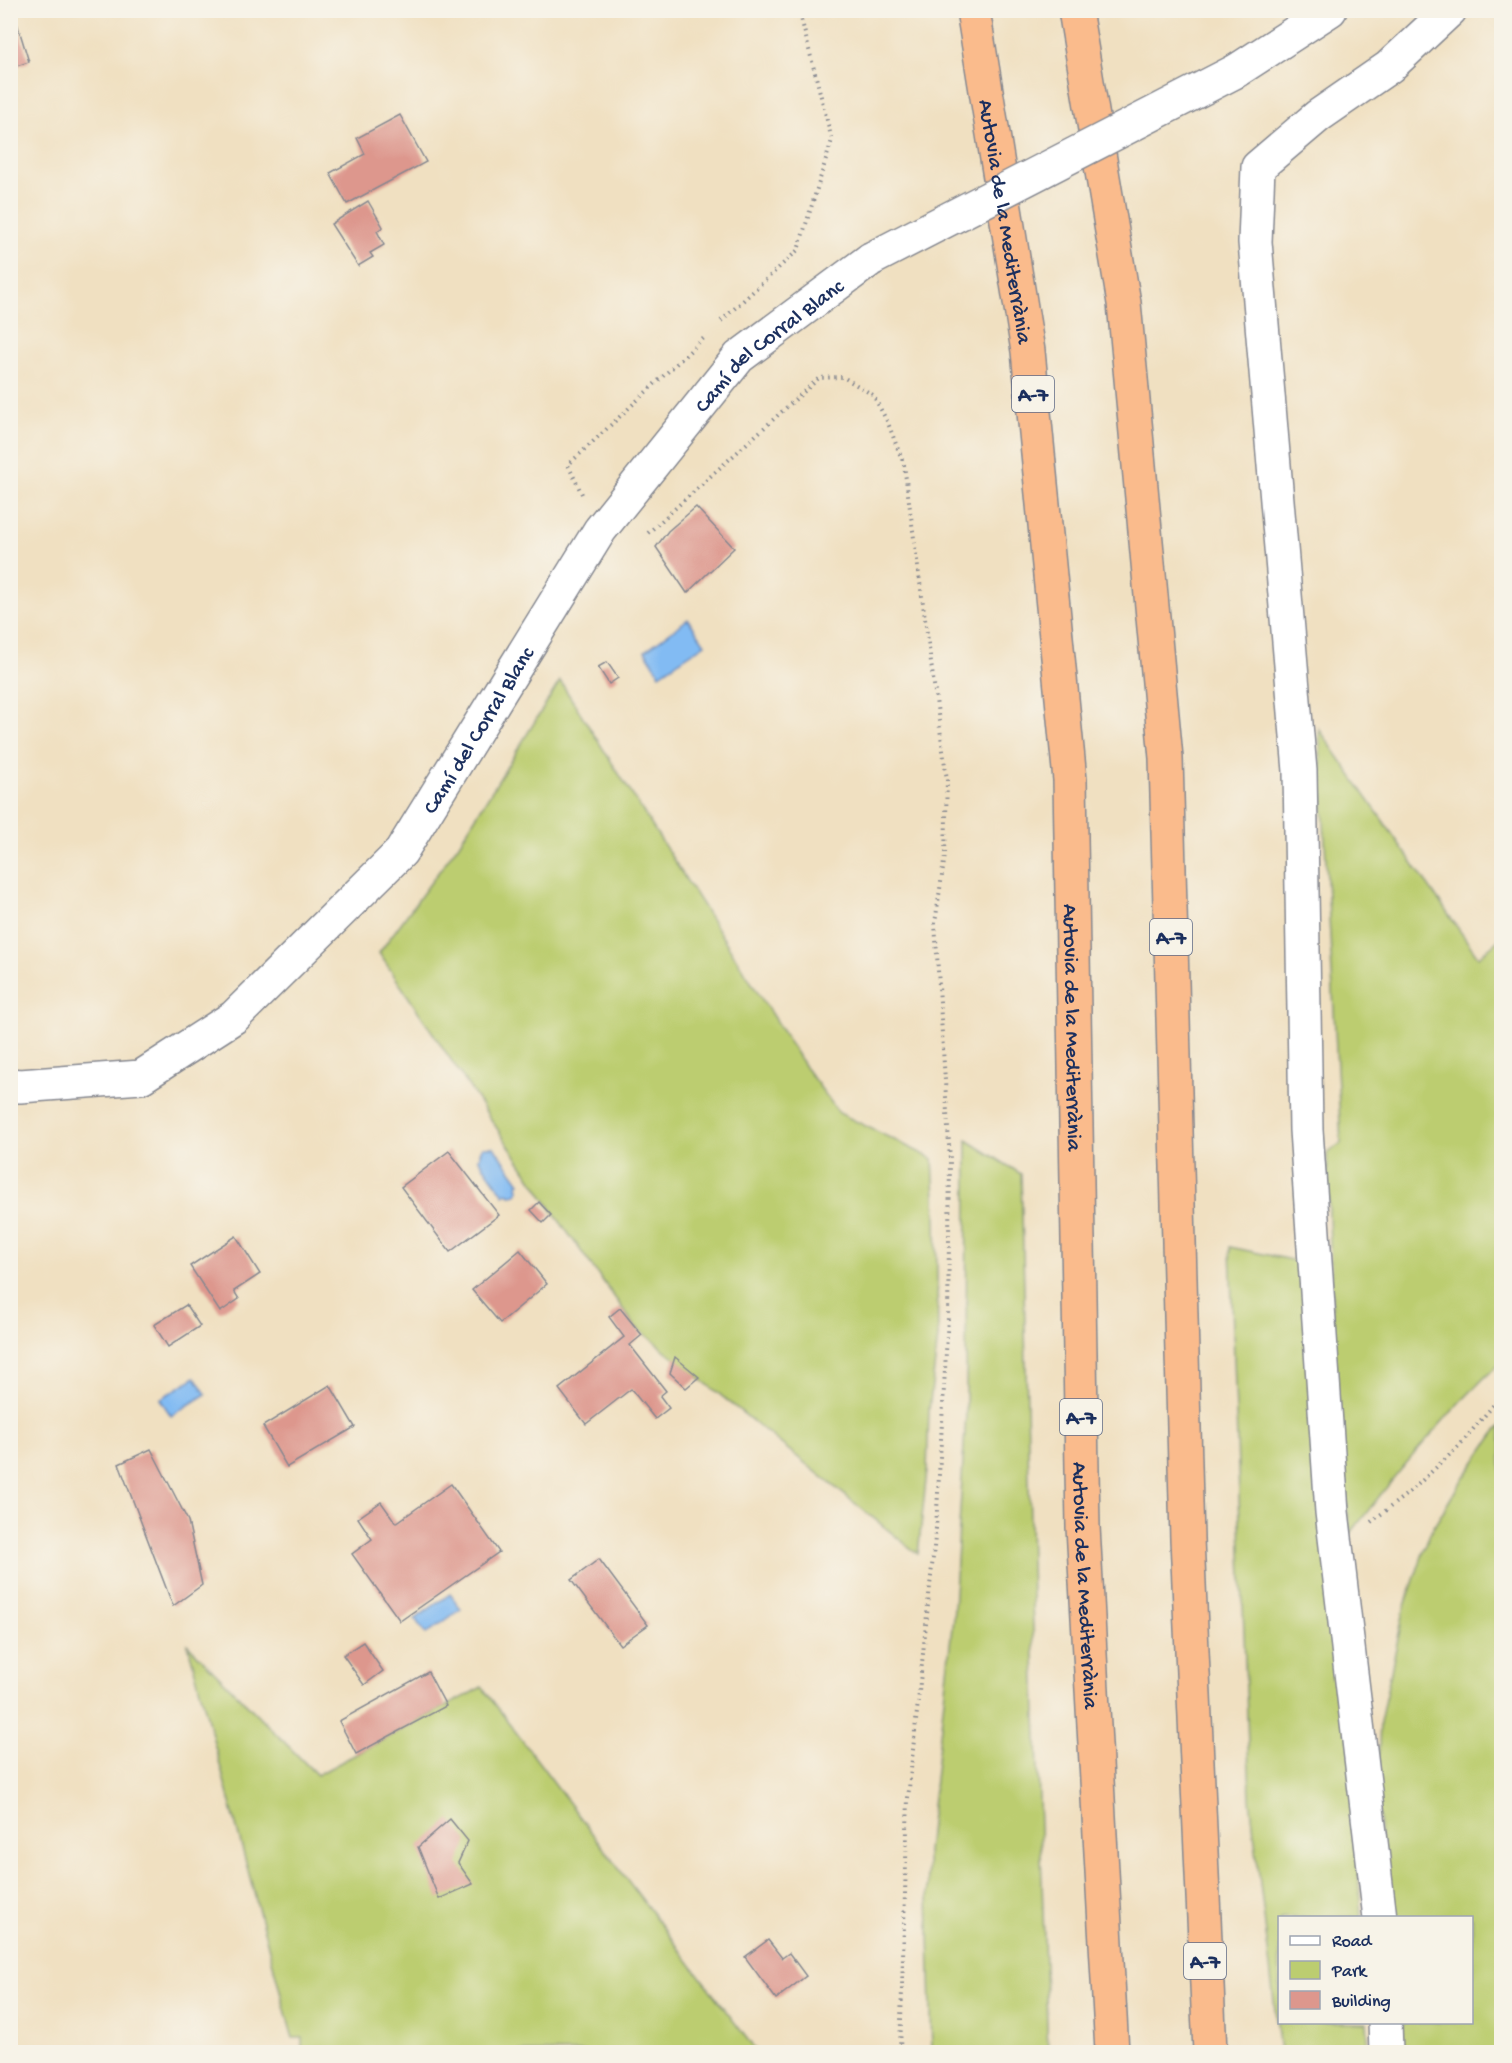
<svg xmlns="http://www.w3.org/2000/svg" width="1512" height="2063" viewBox="0 0 1512 2063" font-family="'Gochi Hand',sans-serif">
<style>
.green{fill:#bccd70;stroke:#6c7e67;stroke-width:1.5}
.water{fill:#82bbf3;stroke:#4e75a8;stroke-width:1.5}
.building{fill:#dd978d}
.lines{fill:none;stroke-linecap:round;stroke-linejoin:round}
.street-casing{stroke:#868890;stroke-width:36}
.highway-casing{stroke:#868890;stroke-width:36}
.path{stroke:#868890;stroke-width:4;stroke-dasharray:1.5 4.5;stroke-linecap:butt}
.street{stroke:#fff;stroke-width:33}
.highway{stroke:#fabb8c;stroke-width:33}
.street-bridge-casing{stroke:#868890;stroke-width:36;stroke-linecap:butt}
.street-bridge{stroke:#fff;stroke-width:33}
.labels{text-anchor:middle;stroke-width:5;stroke-linejoin:round;paint-order:stroke}
.shield{fill:#f7f3e8;stroke:#5d6a87;stroke-width:1.5}
.shield-label{font-size:21px;font-weight:bold;fill:#1b2f5e}
.street-label{font-size:22px;fill:#1b2f5e;stroke:#f7f3e8}
</style>
<rect width="100%" height="100%" fill="#f7f3e8"/>
<filter id="ink" filterUnits="userSpaceOnUse"><feTurbulence type="fractalNoise" baseFrequency=".0167" numOctaves="2"/><feDisplacementMap in="SourceGraphic" scale="12" xChannelSelector="R" yChannelSelector="G"/><feConvolveMatrix kernelMatrix="1 2 1 2 8 2 1 2 1" color-interpolation-filters="sRGB"/></filter>
<filter id="wash" filterUnits="userSpaceOnUse"><feTurbulence type="fractalNoise" baseFrequency=".008" numOctaves="4" result="noise"/><feDisplacementMap in="SourceGraphic" scale="24" xChannelSelector="R" yChannelSelector="G"/><feGaussianBlur stdDeviation="1.35" result="paint"/><feColorMatrix in="noise" values="0 0 0 0 0 0 0 0 0 0 0 0 0 0 0 0 0 1.4 0 .05"/><feComposite in="paint" operator="in"/></filter>
<g filter="url(#wash)">
<rect width="100%" height="100%" fill="#f0e0c1"/>
<g class="green">
<path d="M560 681 805 1067 839 1113 933 1159 936 1219 938 1337 929 1410 927 1471 918 1554 636 1327 558 1219 379 953 459 844Z"/>
<path d="M1319 729 1478 957 1502 937 1501 1362C1445 1414 1397 1473 1350 1534L1335 1397 1327 1154 1341 1143Z"/>
<path d="M967 1140 1021 1174 1032 1599 1048 2052H932L927 1851 954 1609 966 1413Z"/>
<path d="M1230 1247 1315 1265 1341 1587 1361 1917 1280 1918V2022L1367 2023 1369 2052H1280L1250 1799Z"/>
<path d="M1501 1426V2052H1402L1399 2023 1472 2022V1918H1387L1377 1794 1380 1722 1405 1606 1430 1533 1458 1486 1494 1434Z"/>
<path d="M188 1645 317 1775 482 1687 757 2052H302V2038H293L290 2028Z"/>
</g>
<g class="water">
<path d="M688 619 705 644 660 674 645 651Z"/>
<path d="M483 1147H494L520 1183 518 1184 519 1190 517 1194 511 1195 507 1193 504 1195 478 1158 480 1157V1152Z"/>
<path d="M195 1377 206 1394 171 1416 160 1399Z"/>
<path d="M450 1594 461 1609 426 1634 415 1619Z"/>
</g>
<g id="blocks">
<g class="building">
<path d="M10 10H13L29 62 10 68Z"/>
<path d="M400 115 426 162 347 204 330 173 365 154 357 138Z"/>
<path d="M368 201 383 227 377 231 384 245 370 253 373 257 358 266 331 224Z"/>
<path d="M696 507 734 548 687 593 656 547 668 531Z"/>
<path d="M607 662 618 678 609 684 598 667Z"/>
<path d="M449 1151 499 1215 450 1252 401 1187Z"/>
<path d="M539 1202 551 1215 543 1223 531 1210Z"/>
<path d="M236 1236 260 1274 234 1291 239 1299 220 1312 190 1266Z"/>
<path d="M520 1250 547 1284 500 1323 472 1290Z"/>
<path d="M186 1305 200 1326 168 1347 154 1325Z"/>
<path d="M620 1308 642 1335 630 1345 666 1391 660 1396 669 1408 655 1419 631 1389 586 1424 559 1389 624 1337 609 1317Z"/>
<path d="M675 1357 699 1377 686 1388 670 1373Z"/>
<path d="M330 1385 355 1427 287 1467 263 1426Z"/>
<path d="M151 1449 188 1521 202 1585 173 1606 119 1464Z"/>
<path d="M451 1484 499 1552 400 1621 352 1554 372 1539 358 1518 381 1502 396 1523Z"/>
<path d="M599 1559 648 1625 620 1645 571 1580Z"/>
<path d="M363 1642 383 1671 364 1685 343 1655Z"/>
<path d="M428 1672 446 1706 356 1754 339 1721Z"/>
<path d="M450 1819 468 1841 458 1863 473 1884 439 1899 418 1847Z"/>
<path d="M768 1940 782 1958 789 1953 806 1976 776 1999 745 1957Z"/>
</g>
</g>
</g>
<g filter="url(#ink)">
<use href="#blocks" fill-opacity="0" stroke="#868890" stroke-width="1.5"/>
<g class="lines">
<g class="street-casing">
<g id="street">
<path d="M1236 71 1330 10"/>
<path id="s1" d="M10 1085 20 1086 141 1077 234 1017 401 852 600 530 739 357 871 259"/>
<path d="M1380 1918 1332 1512 1306 1130 1300 771 1255 242 1258 167 1318 116 1389 67 1450 10"/>
<path d="M1385 2022 1386 2052"/>
</g>
</g>
<g class="highway-casing">
<g id="highway">
<path id="s2" d="M973 10 1028 351 1070 780 1083 1527 1112 2052"/>
<path d="M1075 10 1124 303 1166 758 1187 1539 1210 2052"/>
</g>
</g>
<g class="path">
<path d="M721 321 798 250 832 140 799 10"/>
<path d="M582 494 568 465 705 337"/>
<path d="M648 533 819 378 843 377 873 395 888 423 904 465 947 780 945 855 935 923 950 1160 948 1317 936 1528 908 1798 900 2052"/>
<path d="M1371 1522 1412 1490 1459 1446 1502 1395"/>
</g>
<use href="#street" class="street"/>
<use href="#highway" class="highway"/>
<g class="street-bridge-casing">
<path id="street-bridge" d="M871 259 1236 71"/>
</g>
<use href="#street-bridge" class="street-bridge"/>
</g>
</g>
<g class="labels">
<g class="shield">
<rect x="1012" y="376" width="42" height="36" rx="4.5"/>
<rect x="1150" y="919" width="42" height="36" rx="4.5"/>
<rect x="1060" y="1399" width="42" height="36" rx="4.5"/>
<rect x="1184" y="1943" width="42" height="36" rx="4.5"/>
</g>
<g class="shield-label">
<text x="1033" y="401">A-7</text>
<text x="1171" y="944">A-7</text>
<text x="1081" y="1424">A-7</text>
<text x="1205" y="1968">A-7</text>
</g>
<g class="street-label">
<text dy="8" stroke="none"><textPath href="#s2" startOffset="214">Autovia de la Mediterrània</textPath></text>
<text dy="8" stroke="none"><textPath href="#s1" startOffset="1107">Camí del Corral Blanc</textPath></text>
<text dy="8" stroke="none"><textPath href="#s1" startOffset="621">Camí del Corral Blanc</textPath></text>
<text dy="8" stroke="none"><textPath href="#s2" startOffset="1024">Autovia de la Mediterrània</textPath></text>
<text dy="8" stroke="none"><textPath href="#s2" startOffset="1582">Autovia de la Mediterrània</textPath></text>
</g>
</g>
<rect width="1512" height="2063" fill="none" stroke="#f7f3e8" stroke-width="36"/>
<rect x="1278" y="1916" width="195" height="108" fill="#f7f3e8" stroke="#9fa5b1" stroke-width="1.5"/>
<rect x="1290" y="1936" width="30" height="9" fill="#ffffff" stroke="#9fa5b1" stroke-width="1.5"/>
<text x="1332" y="1946" font-size="18" fill="#1b2f5e">Road</text>
<rect x="1290" y="1961" width="30" height="18" fill="#bccd70" stroke="#9fa5b1" stroke-width="1.5"/>
<text x="1332" y="1976" font-size="18" fill="#1b2f5e">Park</text>
<rect x="1290" y="1991" width="30" height="18" fill="#dd978d" stroke="#9fa5b1" stroke-width="1.5"/>
<text x="1332" y="2006" font-size="18" fill="#1b2f5e">Building</text>
</svg>
